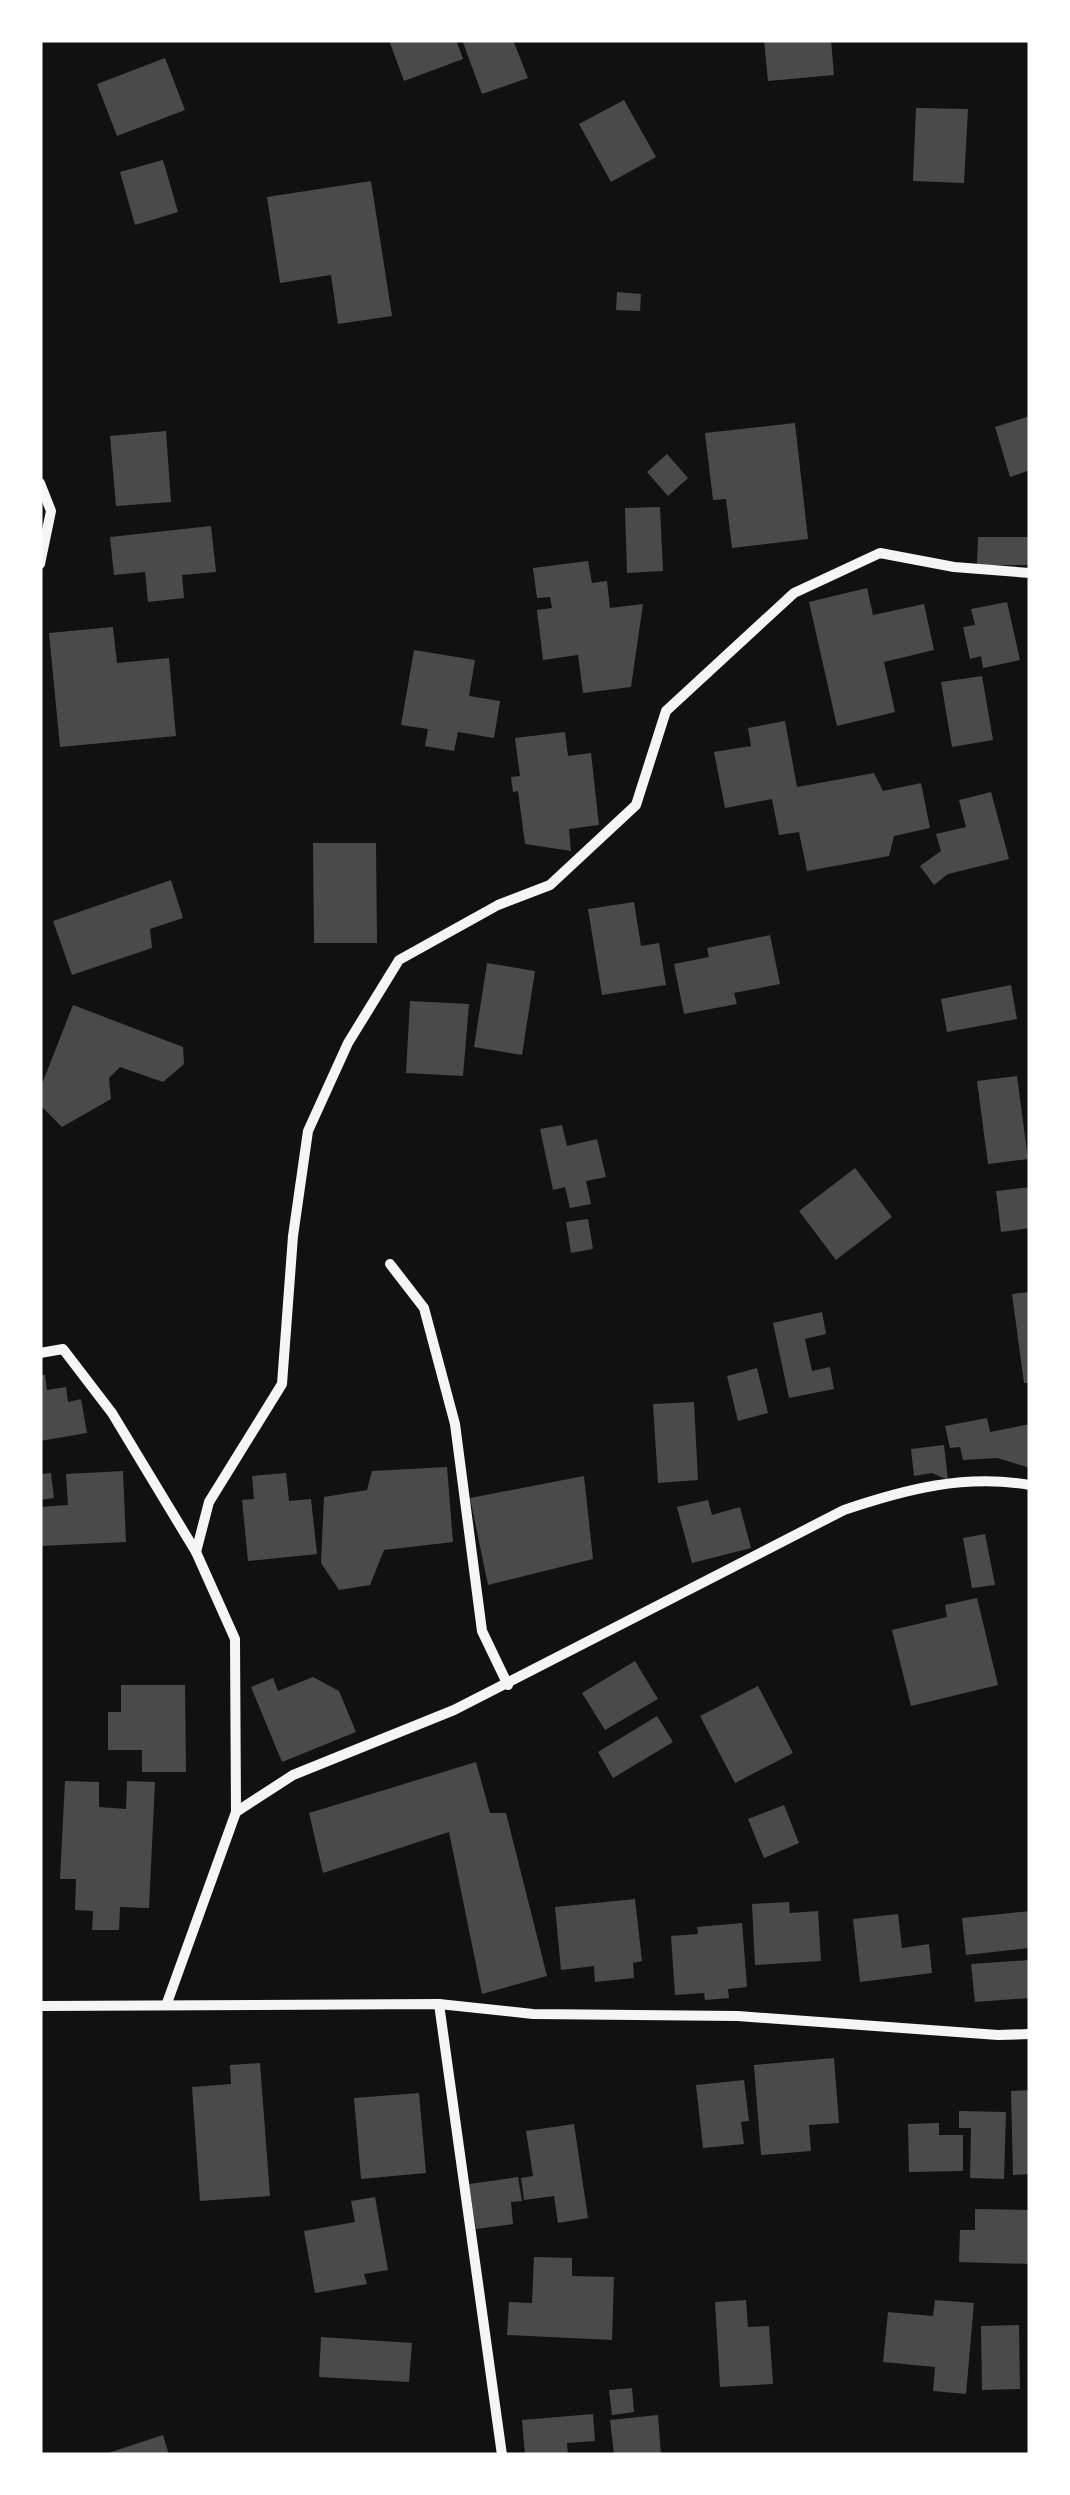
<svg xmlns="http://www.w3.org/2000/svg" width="1070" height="2495" viewBox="0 0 1070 2495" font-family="'PT Serif',serif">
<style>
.building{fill:#4a4a4a}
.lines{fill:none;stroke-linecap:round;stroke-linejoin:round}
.minor{stroke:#f5f5f5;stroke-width:10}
</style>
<rect width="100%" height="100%" fill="#111"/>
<g class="building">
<path d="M389 40H456L463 59 404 81Z"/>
<path d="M462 40H513L528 78 482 94Z"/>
<path d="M764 40H831L834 75 768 81Z"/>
<path d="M165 58 185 110 117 136 97 84Z"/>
<path d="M624 100 656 157 611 182 579 124Z"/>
<path d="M916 108 968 109 964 183 913 181Z"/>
<path d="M163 160 178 212 135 225 120 172Z"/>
<path d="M371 181 392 316 338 324 331 275 280 283 267 197Z"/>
<path d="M617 292 641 294 640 311 616 310Z"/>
<path d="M1030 416V470L1010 477 995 427Z"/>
<path d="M795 423 808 539 732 548 726 499 713 500 705 433Z"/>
<path d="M166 431 171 502 116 506 110 436Z"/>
<path d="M667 454 688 478 668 496 647 472Z"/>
<path d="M660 507 663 571 627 573 625 508Z"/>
<path d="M211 526 216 572 182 575 184 598 148 602 145 572 114 575 110 537Z"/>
<path d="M978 537H1030V565H977Z"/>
<path d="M588 561 592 583 607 581 610 608 643 604 631 687 583 693 578 655 543 660 537 610 552 608 550 597 537 598 533 568Z"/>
<path d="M867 588 873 615 924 604 934 650 884 662 895 712 837 726 809 602Z"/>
<path d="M1007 602 1020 660 983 668 981 656 970 659 963 627 975 625 971 609Z"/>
<path d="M113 627 117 663 169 658 176 736 60 747 49 633Z"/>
<path d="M414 650 475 660 469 696 500 701 494 738 458 732 454 751 425 746 428 729 401 725Z"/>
<path d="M982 676 993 740 952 747 941 682Z"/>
<path d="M785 721 797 787 874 773 883 791 921 783 930 828 894 836 889 856 807 871 799 832 779 835 772 799 725 808 714 752 751 746 748 728Z"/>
<path d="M565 732 568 756 591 753 599 825 569 829 571 851 525 844 518 791 513 792 511 777 520 776 515 738Z"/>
<path d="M991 792 1009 859 948 874 934 885 920 866 941 851 936 834 966 827 959 800Z"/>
<path d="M313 843H376L377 943H314Z"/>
<path d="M171 880 183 918 150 929 152 948 72 975 53 921Z"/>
<path d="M634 902 641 946 659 943 666 985 602 995 588 909Z"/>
<path d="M770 935 780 984 734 993 737 1004 684 1014 674 964 709 957 707 948Z"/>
<path d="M487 963 535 971 522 1055 474 1047Z"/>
<path d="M1011 985 1017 1019 947 1032 941 999Z"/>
<path d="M410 1001 469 1004 463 1076 406 1073Z"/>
<path d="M73 1005 183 1047 184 1064 163 1082 120 1067 109 1078 111 1099 62 1127 40 1105V1089Z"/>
<path d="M1017 1076 1028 1159 988 1164 977 1081Z"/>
<path d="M562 1125 567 1146 597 1139 606 1177 586 1181 591 1204 570 1208 565 1187 553 1190 540 1129Z"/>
<path d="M855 1168 892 1217 836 1260 799 1211Z"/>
<path d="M1030 1187V1228L1001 1232 996 1191Z"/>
<path d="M588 1219 593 1249 571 1253 566 1222Z"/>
<path d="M1030 1292V1383H1024L1012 1294Z"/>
<path d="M822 1312 826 1334 805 1339 812 1371 830 1367 834 1389 789 1398 773 1323Z"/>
<path d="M757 1368 768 1413 738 1421 727 1376Z"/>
<path d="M40 1375H45L47 1390 66 1387 68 1402 81 1399 87 1433 40 1441Z"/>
<path d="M694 1402 698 1480 658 1483 653 1404Z"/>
<path d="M987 1418 990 1432 1030 1424V1468L997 1458 963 1460 960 1447 950 1448 945 1426Z"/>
<path d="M944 1445 948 1480 932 1473 914 1476 911 1449Z"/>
<path d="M447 1467 453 1542 384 1550 370 1585 339 1590 321 1563 324 1497 367 1490 372 1471Z"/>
<path d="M123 1471 126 1542 40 1546V1507L68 1505 66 1474Z"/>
<path d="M51 1473 54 1498 40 1500V1474Z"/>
<path d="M286 1473 289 1501 311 1499 317 1554 248 1561 242 1500 254 1499 252 1476Z"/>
<path d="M584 1476 593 1559 488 1585 470 1498Z"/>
<path d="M708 1500 712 1515 740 1507 751 1548 692 1563 677 1507Z"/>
<path d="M985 1534 995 1585 972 1588 963 1538Z"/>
<path d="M977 1598 998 1685 911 1706 892 1630 947 1617 945 1605Z"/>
<path d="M635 1661 658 1699 605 1730 582 1693Z"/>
<path d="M313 1677 339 1691 356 1732 282 1762 251 1687 273 1678 278 1691Z"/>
<path d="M121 1685H185L186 1772H142V1750H108V1712H121Z"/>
<path d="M758 1686 793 1753 735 1783 700 1716Z"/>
<path d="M657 1716 673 1742 613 1778 598 1752Z"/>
<path d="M476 1762 490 1813H506L547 1976 482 1994 449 1832 323 1873 309 1813Z"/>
<path d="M65 1781 99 1782V1807L126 1809 127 1781 155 1782 149 1908 120 1907 119 1930H92L93 1911 75 1910 76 1879H60Z"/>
<path d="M784 1805 799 1843 764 1858 748 1819Z"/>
<path d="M635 1899 642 1961 633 1963 634 1978 595 1982 594 1966 561 1970 555 1907Z"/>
<path d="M789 1902 790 1913 818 1911 821 1961 755 1965 752 1904Z"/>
<path d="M1030 1911V1948L966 1955 962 1918Z"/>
<path d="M898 1914 902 1948 929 1944 932 1973 860 1982 853 1919Z"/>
<path d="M742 1923 747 1987 728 1989 729 1998 705 2000 704 1993 675 1995 671 1936 698 1934 697 1927Z"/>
<path d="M1030 1960V1998L975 2002 971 1964Z"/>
<path d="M834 2058 839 2123 809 2125 811 2151 761 2155 754 2065Z"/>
<path d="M260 2063 270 2196 200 2201 192 2087 231 2084 230 2065Z"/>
<path d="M744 2080 749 2121 741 2122 744 2144 703 2148 696 2085Z"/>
<path d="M1030 2090V2174L1013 2175 1011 2091Z"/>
<path d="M419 2093 426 2173 361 2179 354 2098Z"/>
<path d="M959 2111 1006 2112 1004 2179 970 2178 971 2128H959Z"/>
<path d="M939 2123V2135H963V2171L909 2172 908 2124Z"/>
<path d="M574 2124 588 2218 558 2223 554 2196 524 2200 521 2178 533 2176 526 2131Z"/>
<path d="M518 2177 522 2201 511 2202 513 2224 476 2229 469 2184Z"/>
<path d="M375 2197 388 2270 364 2274 367 2284 315 2293 304 2231 355 2222 351 2201Z"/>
<path d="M975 2209 1030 2210V2264L959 2262 960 2230H975Z"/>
<path d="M534 2257 572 2258V2276L614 2277 612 2340 507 2335 509 2302 532 2303Z"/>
<path d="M746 2300 748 2327 769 2326 773 2384 720 2387 715 2302Z"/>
<path d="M935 2300 974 2303 966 2394 933 2391 935 2367 883 2362 888 2312 933 2316Z"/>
<path d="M1019 2325 1020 2389 982 2390 981 2326Z"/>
<path d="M321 2337 412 2343 409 2382 319 2377Z"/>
<path d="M632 2388 634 2412 612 2415 609 2390Z"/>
<path d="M593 2414 595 2441 567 2443 568 2455H525L522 2420Z"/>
<path d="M658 2415 661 2455H614L610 2420Z"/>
<path d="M163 2435 169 2455H105V2454Z"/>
</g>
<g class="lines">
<g class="minor">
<path d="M40 483 51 511 40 564"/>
<path d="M390 1264 424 1308 455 1424 482 1631 508 1685"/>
<path d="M40 1353 63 1349 112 1413 196 1552 235 1639 236 1812"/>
<path d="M196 1552 209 1502 282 1384 293 1236 308 1131 348 1043 399 960 498 905 550 885 636 805 666 711 794 593 880 553 954 567 1030 573"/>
<path d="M167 2003 236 1812 293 1775 454 1710 844 1510C906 1489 964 1474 1030 1485"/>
<path d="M439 2004 502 2455"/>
<path d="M40 2006 439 2004 533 2014 738 2016 998 2035 1030 2034"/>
</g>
</g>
<rect width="1070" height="2495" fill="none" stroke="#ffffff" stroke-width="85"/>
</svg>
